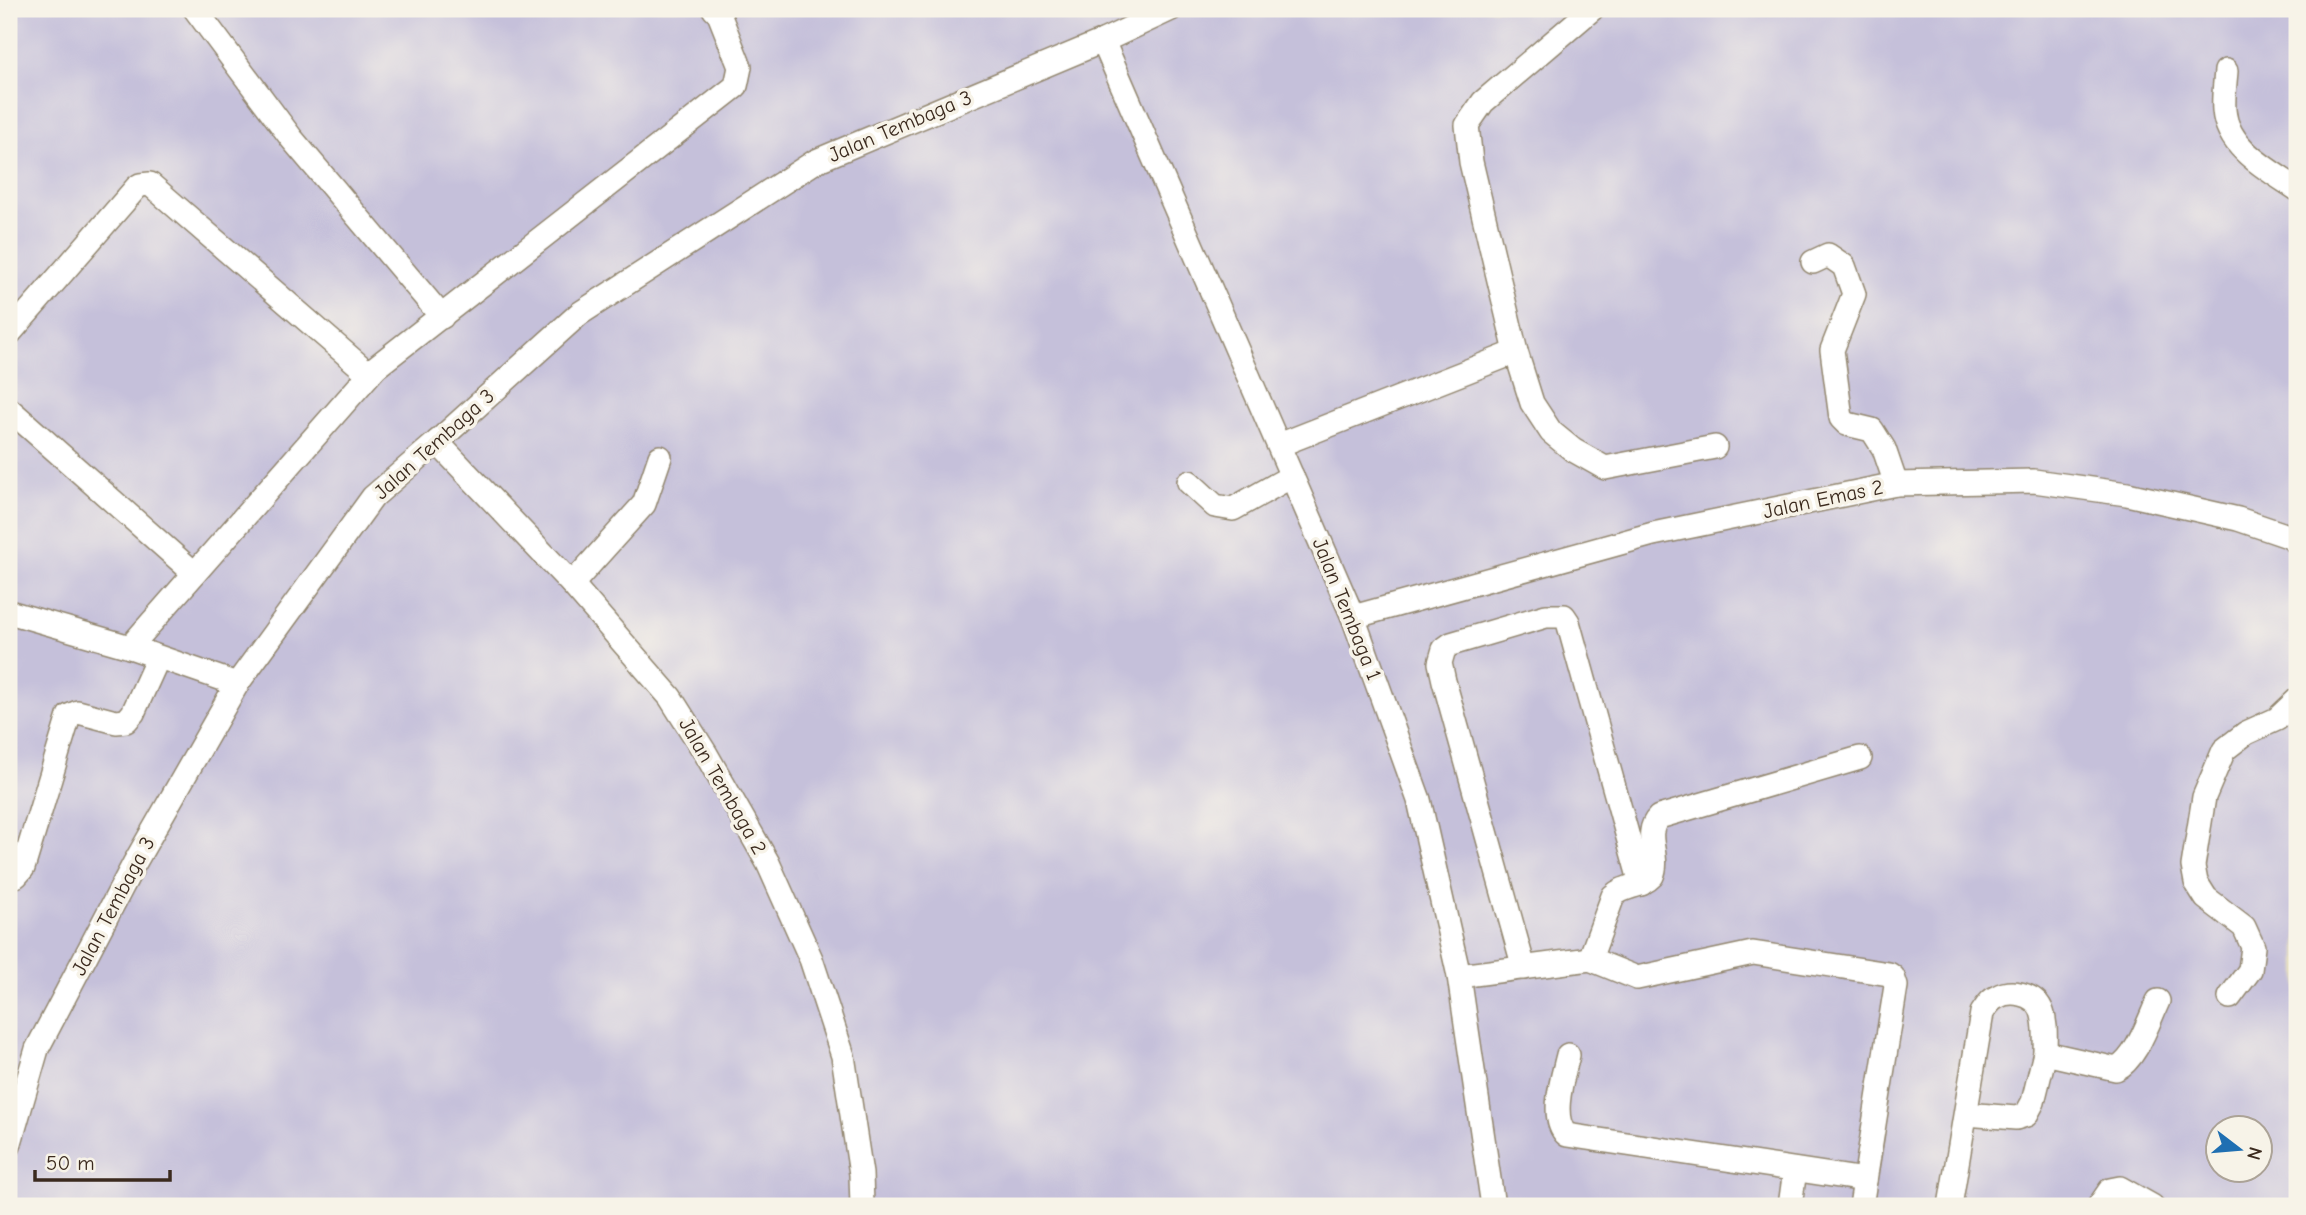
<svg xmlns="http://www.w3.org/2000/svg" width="2306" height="1215" viewBox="0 0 2306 1215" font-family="'Comic Neue',sans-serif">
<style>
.industrial{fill:#c5c0da;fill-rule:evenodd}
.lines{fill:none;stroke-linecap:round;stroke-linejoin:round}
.minor-casing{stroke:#92866e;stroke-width:26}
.minor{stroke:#fff;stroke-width:23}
.labels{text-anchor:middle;stroke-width:7;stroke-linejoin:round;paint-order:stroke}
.street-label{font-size:21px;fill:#3b2a1e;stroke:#f7f3e8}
</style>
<rect width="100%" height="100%" fill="#f7f3e8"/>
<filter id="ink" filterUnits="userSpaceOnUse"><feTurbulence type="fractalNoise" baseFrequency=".0143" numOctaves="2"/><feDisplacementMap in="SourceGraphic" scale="14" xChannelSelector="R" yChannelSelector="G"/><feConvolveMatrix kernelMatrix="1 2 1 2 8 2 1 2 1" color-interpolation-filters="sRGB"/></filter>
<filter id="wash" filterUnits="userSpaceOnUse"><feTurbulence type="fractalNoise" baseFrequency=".00686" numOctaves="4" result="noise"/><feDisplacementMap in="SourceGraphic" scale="28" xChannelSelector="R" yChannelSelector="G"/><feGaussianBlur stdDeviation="1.57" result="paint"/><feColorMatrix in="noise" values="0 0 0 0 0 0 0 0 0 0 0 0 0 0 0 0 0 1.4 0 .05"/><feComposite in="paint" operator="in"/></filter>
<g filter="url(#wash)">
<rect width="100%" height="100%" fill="#eae2bf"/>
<path class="industrial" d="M9 9H2297V1206H9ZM2218 1128H2260V1170H2218Z"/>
</g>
<g filter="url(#ink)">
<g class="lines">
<g class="minor-casing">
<g id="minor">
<path d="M195 9 292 139 442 317"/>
<path d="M1592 9 1483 102 1467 125 1471 162 1516 352 1532 403 1551 432 1573 450 1605 468 1715 447"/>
<path d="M1103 41 1353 617 1419 800 1459 976 1493 1206"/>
<path d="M2226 71C2225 84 2223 97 2224 110 2227 149 2269 170 2297 189"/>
<path d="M1813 262 1828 255 1844 266 1854 294 1832 350 1841 418 1847 424 1872 430 1884 449 1896 484"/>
<path d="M9 334 136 188 140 185 150 184 369 374"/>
<path d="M9 409 194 573"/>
<path d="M437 442 572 584 670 697 706 754 768 863 811 959 843 1056 861 1174 862 1206"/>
<path d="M1279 445 1516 352"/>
<path d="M1189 482 1215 506 1233 509 1292 476"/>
<path d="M572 584 644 504 660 457"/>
<path d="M9 612 130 647 237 684"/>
<path d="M1353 617 1653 534 1896 484 2034 481 2127 494 2238 519 2288 536 2297 542"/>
<path d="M130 647 376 367 736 86 740 67 719 14 714 9"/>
<path d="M9 877 16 876 23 868 69 716 78 712 116 722 126 721 133 713 158 658"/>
<path d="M1590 959 1613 896C1624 885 1641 888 1652 876 1661 856 1642 834 1659 817L1860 758"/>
<path d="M1524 968 1444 681 1440 663 1444 649 1451 644 1546 616H1564L1568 622 1641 884"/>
<path d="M1459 976 1590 959 1637 978 1753 953 1889 974 1893 977 1896 986 1861 1206"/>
<path d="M2230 997 2250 970 2253 947 2244 927 2206 898 2196 882 2193 866 2204 797 2224 750 2246 733 2277 719 2297 700"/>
<path d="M1568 1055C1563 1076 1549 1119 1567 1135L1865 1180"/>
<path d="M1966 1114 2016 1118 2026 1115 2033 1102 2045 1053"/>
<path d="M9 1146 37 1049 134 864 237 684 373 497 437 442 579 314 816 161 1103 41 1171 9"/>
<path d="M1790 1206 1795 1170"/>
<path d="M1950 1206 1982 1013C1986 1007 1990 1000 1997 997 2011 989 2034 994 2041 1009 2047 1023 2045 1039 2045 1053L2116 1069C2136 1060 2149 1020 2158 1001"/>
<path d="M2099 1206 2110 1190 2120 1188 2152 1206"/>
</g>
</g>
<use href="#minor" class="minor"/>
</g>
</g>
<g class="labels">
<g class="street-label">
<text transform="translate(900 126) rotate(-23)" y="7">Jalan Tembaga 3</text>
<text transform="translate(434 444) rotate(-42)" y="7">Jalan Tembaga 3</text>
<text transform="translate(1823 499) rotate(-12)" y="7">Jalan Emas 2</text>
<text transform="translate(1347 609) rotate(68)" y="7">Jalan Tembaga 1</text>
<text transform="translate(723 786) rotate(60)" y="7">Jalan Tembaga 2</text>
<text transform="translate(113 906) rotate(-62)" y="7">Jalan Tembaga 3</text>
</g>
</g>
<rect width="2306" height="1215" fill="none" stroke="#f7f3e8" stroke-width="35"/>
<g transform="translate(2239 1149) rotate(106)"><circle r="33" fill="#f7f3e8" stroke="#aca397" stroke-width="2"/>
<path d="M0-5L12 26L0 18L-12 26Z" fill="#1f6fb2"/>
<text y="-10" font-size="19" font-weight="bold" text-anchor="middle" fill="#3b2a1e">N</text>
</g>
<path d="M35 1170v10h135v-10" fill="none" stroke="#3b2a1e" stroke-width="3.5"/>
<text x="46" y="1170" font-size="21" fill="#3b2a1e" stroke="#f7f3e8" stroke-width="5" paint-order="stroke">50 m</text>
</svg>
